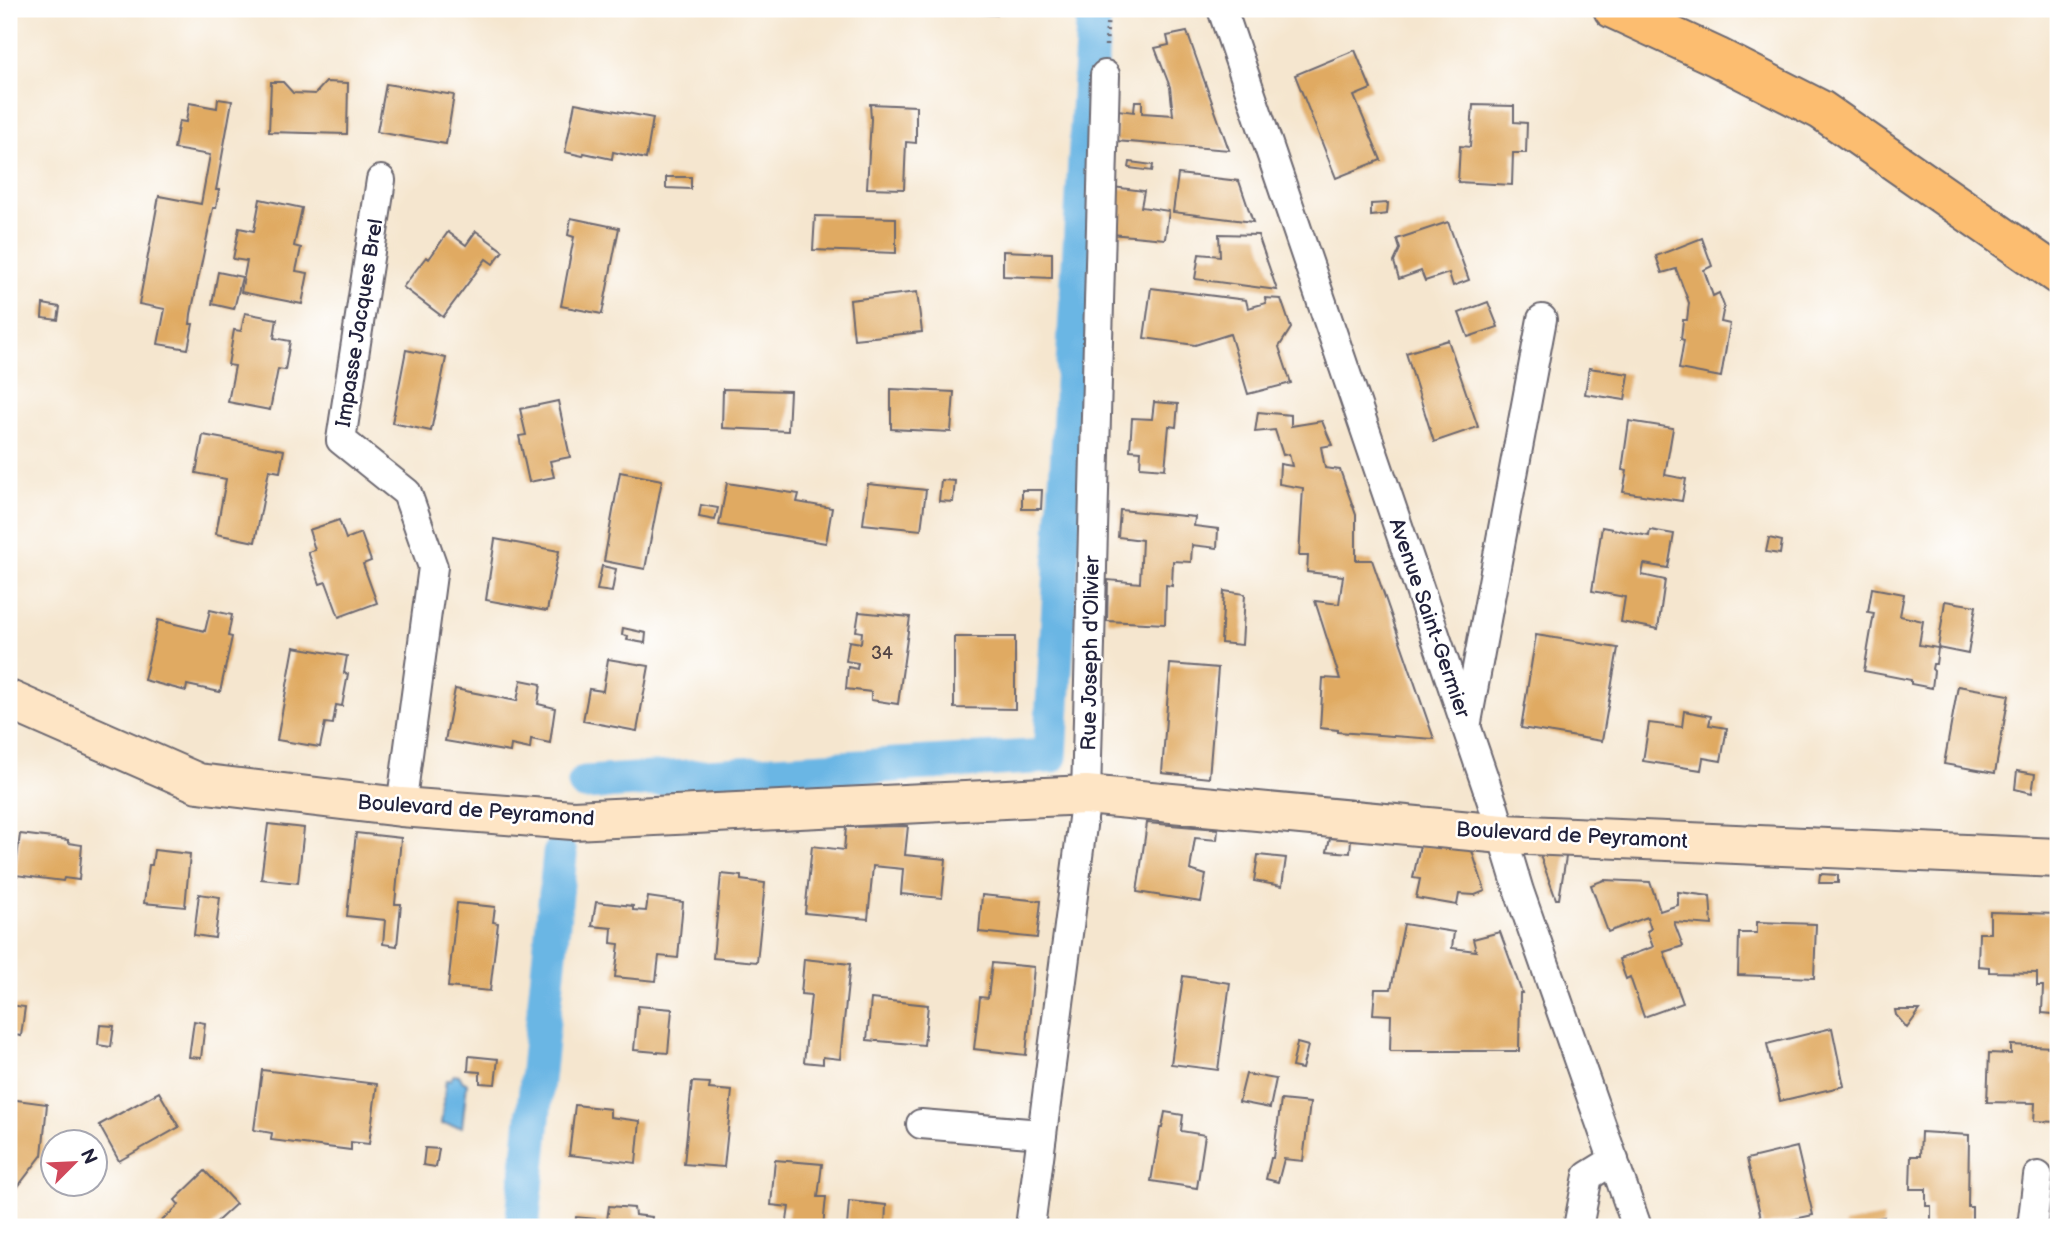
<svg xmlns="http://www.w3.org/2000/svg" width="2067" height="1236" viewBox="0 0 2067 1236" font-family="'Balsamiq Sans',sans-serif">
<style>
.water{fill:#6bb6e4;stroke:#466c90;stroke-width:2}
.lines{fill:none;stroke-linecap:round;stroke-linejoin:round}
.canal{stroke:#6bb6e4;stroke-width:35}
.building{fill:#e0aa62}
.street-casing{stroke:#6c676f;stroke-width:32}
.secondary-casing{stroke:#6c676f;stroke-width:42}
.highway-casing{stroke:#6c676f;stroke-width:42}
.path{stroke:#6c676f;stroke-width:4.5;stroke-dasharray:2 5;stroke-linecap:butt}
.street{stroke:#fff;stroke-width:28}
.secondary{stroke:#fee5c5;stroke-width:38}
.highway{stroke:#fcbd6f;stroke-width:38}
.labels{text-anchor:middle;stroke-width:5;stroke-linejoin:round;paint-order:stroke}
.number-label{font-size:18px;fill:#524445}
.street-label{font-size:21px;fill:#22223b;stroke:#fff}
</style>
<rect width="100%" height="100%" fill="#fff"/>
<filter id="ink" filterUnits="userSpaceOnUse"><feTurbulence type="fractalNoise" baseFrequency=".0143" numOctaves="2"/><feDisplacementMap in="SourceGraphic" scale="14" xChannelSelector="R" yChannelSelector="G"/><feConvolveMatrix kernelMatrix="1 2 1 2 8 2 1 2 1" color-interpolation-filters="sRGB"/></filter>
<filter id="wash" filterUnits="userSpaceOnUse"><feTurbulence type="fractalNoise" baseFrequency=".00686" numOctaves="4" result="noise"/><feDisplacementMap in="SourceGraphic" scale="28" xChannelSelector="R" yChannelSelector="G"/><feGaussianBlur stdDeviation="1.57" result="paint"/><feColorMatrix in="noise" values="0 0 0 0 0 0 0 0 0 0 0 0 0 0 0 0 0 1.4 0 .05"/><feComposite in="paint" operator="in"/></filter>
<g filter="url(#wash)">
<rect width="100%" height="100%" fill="#f5e6cf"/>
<path class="water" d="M454 1075H459L463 1082 467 1083 462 1127 441 1124 446 1080H450Z"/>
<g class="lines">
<g class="canal">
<path d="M585 783 1050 756 1094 9"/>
<path d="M522 1227 560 854"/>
</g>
</g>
<g id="blocks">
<g class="building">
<path d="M932 9H997V15L932 11Z"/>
<path d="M1187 32 1229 150 1116 141 1118 110 1134 112 1135 101H1142V113L1173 115 1170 87 1155 48 1169 45 1167 36Z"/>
<path d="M1355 50 1371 89 1354 96 1381 160 1336 178 1295 75Z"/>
<path d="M271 82H283L293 93 315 94 326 82 348 83 347 134 269 132Z"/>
<path d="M386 84 454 95 446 144 377 132Z"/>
<path d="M218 99 232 101 216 190H219L216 208H213L191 314 190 324H193L188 349 158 344 165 309 139 304 159 196 201 204 210 155 174 149 179 121 186 122 189 103 217 108Z"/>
<path d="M575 103 653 118 646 159 613 152 612 159 584 153 583 156 565 152Z"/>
<path d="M870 104 916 106V143L906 142 904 189 867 188 871 119Z"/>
<path d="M1473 105 1514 106V122L1527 123 1526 153H1513L1512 185 1458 182 1460 146 1470 147Z"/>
<path d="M1130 162 1153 165 1152 171 1129 168Z"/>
<path d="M1178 174 1239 181 1253 222 1173 212Z"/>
<path d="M666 177H691V189L666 188Z"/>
<path d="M1113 187 1144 191 1141 207 1169 211 1165 239 1111 234Z"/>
<path d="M260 199 302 208 294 246 301 248 296 271 308 273 302 304 241 292 247 261 233 259 239 228 254 231Z"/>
<path d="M1388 203 1387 214 1371 216V204Z"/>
<path d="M815 216 896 218V253L813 250Z"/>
<path d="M571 218 619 228 602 314 561 306 574 237 568 235Z"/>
<path d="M1448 222 1469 280 1453 286 1449 273 1425 281 1421 271 1399 279 1394 262 1400 249 1397 239Z"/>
<path d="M476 231 503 251 493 264 486 259 443 317 403 287 426 257 429 259 448 232 466 245Z"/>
<path d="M1219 234 1258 235 1277 290 1195 279 1199 254 1220 256Z"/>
<path d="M1702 238 1712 266 1704 270 1713 296 1719 293 1724 306 1721 322 1730 324 1721 377 1679 369 1684 340 1681 339 1683 320H1687L1689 303 1676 269 1662 273 1656 256Z"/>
<path d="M1003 251 1052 253V278L1003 276Z"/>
<path d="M218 272 242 277 234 309 212 304Z"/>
<path d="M1151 288 1246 300 1248 308 1266 303 1265 298 1281 299 1291 328 1279 347 1291 383 1248 394 1230 334 1195 345 1144 338Z"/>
<path d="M917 292 922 332 854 339 850 300Z"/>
<path d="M1488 302 1498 327 1468 337 1459 313Z"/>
<path d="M43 304 60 307 58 320 42 318Z"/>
<path d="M245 313 277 319 274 338 290 341 285 370 278 369 270 410 228 402 235 366 228 365 234 330 241 331Z"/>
<path d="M1448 340 1478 427 1434 442 1406 353Z"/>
<path d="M406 350 446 358 431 431 392 423Z"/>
<path d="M1589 368 1629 374 1625 400 1585 394Z"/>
<path d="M723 389 790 391 788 431 722 428Z"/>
<path d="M891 389 954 392 951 432 891 429Z"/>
<path d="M558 401 570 457 550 461 554 477 529 482 519 436 526 435 520 409Z"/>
<path d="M1154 402 1178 404 1176 427 1169 426 1165 469 1140 467 1141 451 1130 450 1132 418 1152 419Z"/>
<path d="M1258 412 1291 415V426L1322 421 1332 445 1321 447 1325 468 1340 470 1356 515V560H1372L1434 739 1338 732V730L1320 728 1323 678 1340 679 1315 601 1339 604 1343 576 1307 572 1308 556H1299L1303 488 1279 484 1280 464 1292 466 1289 454 1283 455 1275 430 1255 432Z"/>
<path d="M1629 421 1673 428 1665 475 1686 479 1682 501 1623 492 1627 471 1622 470Z"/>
<path d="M203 435 284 450 280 472 269 470 255 542 216 534 226 479 196 473Z"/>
<path d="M620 472 662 480 645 569 604 561Z"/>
<path d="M941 480 955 481 953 502 939 501Z"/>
<path d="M727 483 799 494 797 502 832 508 826 543 719 525Z"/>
<path d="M868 484 926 490 921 530 863 524Z"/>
<path d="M1022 490H1042L1041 509H1022Z"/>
<path d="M701 505 718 508 715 520 699 517Z"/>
<path d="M1120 510 1195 517 1194 526 1218 529 1217 548 1192 545 1191 562 1173 561 1172 586 1166 585 1165 624 1107 621 1108 580 1140 583 1142 540 1118 537Z"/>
<path d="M339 520 346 539 361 533 371 561 363 564 377 603 339 617 326 582 320 584 308 552 315 550 309 530Z"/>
<path d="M1602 527 1649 536 1650 530 1674 534 1668 568 1644 564 1642 575 1665 580 1658 629 1621 622 1625 597 1592 591Z"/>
<path d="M1769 538 1782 541 1780 554 1766 552Z"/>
<path d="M495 539 559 551 547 611 486 600Z"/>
<path d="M602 566 616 569 612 592 597 590Z"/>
<path d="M1872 588 1904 594 1900 616 1923 621 1919 645 1938 648 1936 664H1933L1932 669 1934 671 1932 688 1911 684V680L1864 671 1874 613 1868 612Z"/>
<path d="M1224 591 1245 594 1242 645 1221 643Z"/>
<path d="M1945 601 1976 606 1968 654 1938 648Z"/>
<path d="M210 610 232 615 228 636 232 637 220 692 187 685 186 691 144 680 158 620 205 631Z"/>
<path d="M859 612 910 617 898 704 871 700V692L846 689 848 667 857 669 858 663 846 661 849 641 861 643 862 632 856 631Z"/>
<path d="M623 628 646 633 645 643 627 640 628 636 622 635Z"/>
<path d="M1536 635 1618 648 1602 741 1521 728Z"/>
<path d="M954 637H1015V709L954 708Z"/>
<path d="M294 647 347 656 344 673 348 674 342 706 336 705 333 724 325 723 320 747 277 740Z"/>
<path d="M608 659 649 666 637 731 583 721 589 689 603 691Z"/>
<path d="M1170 664 1218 668 1209 778 1162 773Z"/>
<path d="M521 680 541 684 538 704 555 708 550 743 531 739 530 749 511 745 510 752 445 741 455 689 517 701Z"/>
<path d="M1958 686 2009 695 1995 773 1944 764Z"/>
<path d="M1684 711 1711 716 1709 725 1727 728 1721 761 1703 758 1701 770 1643 761 1649 723 1682 727Z"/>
<path d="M2017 771 2035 774 2032 793 2015 789Z"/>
<path d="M1147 823 1218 829 1217 840 1195 838 1190 870 1206 875 1201 902 1137 892Z"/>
<path d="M268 824 304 828 298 883 261 879Z"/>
<path d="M908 826 905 855 946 859 942 898 901 894 903 869 873 866 868 919 805 913 812 846 844 850 846 827Z"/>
<path d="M356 833 401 838 395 904H401L397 946 383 944 385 920 347 916Z"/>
<path d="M20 834 68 840V843L82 845 79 880 64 878 63 881 15 875Z"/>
<path d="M1330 838 1351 839 1350 853 1327 851Z"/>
<path d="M1420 845 1471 848 1485 891 1475 895 1459 894 1457 905 1416 898 1420 879 1413 878Z"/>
<path d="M154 850 190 854 185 907 144 903 149 865H152Z"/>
<path d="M1538 850 1567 851 1559 899H1556Z"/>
<path d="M1258 855 1286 858 1282 886 1254 881Z"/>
<path d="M721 874 741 876V880L765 883 757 962 713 958Z"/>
<path d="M1820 874 1838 875V883H1819Z"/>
<path d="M1604 880 1650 882 1660 911 1678 905V892L1710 896 1712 925 1674 922 1683 946 1664 952 1683 1003 1644 1017 1630 977 1626 979 1619 959 1653 947 1647 931 1651 929 1647 917 1608 932 1591 885Z"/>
<path d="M199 894 220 897 215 938 194 935Z"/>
<path d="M982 895 1041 901 1037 938 979 932Z"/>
<path d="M648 897 683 902 678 958 659 956 656 981 615 977 619 944 611 943 612 928 592 926 596 902 633 906V910L646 911Z"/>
<path d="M457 903 495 907 493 922 498 923 490 991 448 987Z"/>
<path d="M1990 912 2058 914 2056 986H2058V1027H2053V1014L2042 1013 2043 986H2037V973L1989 972V967L1978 966 1979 933H1990Z"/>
<path d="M1757 922 1816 924 1814 978 1738 975 1739 933H1757Z"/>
<path d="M1404 924 1454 932 1452 948 1476 951 1473 939 1500 932 1522 993H1520L1519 1051H1390L1391 1015 1373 1014 1375 989H1391Z"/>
<path d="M804 959 850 964 840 1059 823 1057V1064L804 1062 811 995 801 994Z"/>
<path d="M992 963 1034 967 1026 1055 974 1049 980 997 988 998Z"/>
<path d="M1183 976 1230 983 1218 1070 1171 1064Z"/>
<path d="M871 999 928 1005 924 1045 867 1040Z"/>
<path d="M9 1005 25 1007 21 1036 9 1034Z"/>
<path d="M638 1006 672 1009 668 1053 634 1050Z"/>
<path d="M1895 1010H1920L1907 1028 1896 1015Z"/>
<path d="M194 1021 205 1023 201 1058 189 1057Z"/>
<path d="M100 1025 114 1026 111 1047 98 1045Z"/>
<path d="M1832 1028 1844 1086 1780 1101 1767 1044Z"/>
<path d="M1297 1043 1308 1046 1302 1069 1292 1067Z"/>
<path d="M2011 1045 2053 1047 2052 1065H2058V1122L2034 1121 2035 1103 1987 1102 1989 1053 2011 1054Z"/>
<path d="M469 1056 498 1059 495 1084 480 1083V1072L468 1071Z"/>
<path d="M262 1070 377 1084 369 1144 351 1142V1150L271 1140 272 1133 254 1130Z"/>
<path d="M1246 1074 1276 1079 1270 1108 1239 1102Z"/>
<path d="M692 1082 710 1083 709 1089 732 1091 724 1167 684 1164Z"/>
<path d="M159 1092 179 1127 119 1161 99 1125Z"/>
<path d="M9 1099 47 1104 42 1155 13 1193 9 1191Z"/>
<path d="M1281 1100 1310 1103 1303 1161 1284 1159 1278 1182 1266 1179 1271 1158H1273Z"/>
<path d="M575 1105 610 1109V1117L640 1121 636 1163 569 1155Z"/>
<path d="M1165 1112 1183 1115 1181 1131 1205 1135 1197 1188 1151 1181 1160 1128H1162Z"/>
<path d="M1921 1132 1969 1135 1968 1207H1972V1223H1975V1227H1931V1206H1926V1189H1910L1911 1156H1920Z"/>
<path d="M1797 1147 1813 1215 1763 1226 1747 1159Z"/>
<path d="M425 1148 439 1149 436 1167 423 1165Z"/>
<path d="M775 1160 822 1164 818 1197H826L823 1227H786L789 1207 771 1205Z"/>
<path d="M205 1171 236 1204 211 1227H155L179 1205 175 1200Z"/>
<path d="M849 1201 886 1205 885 1227H847Z"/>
<path d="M609 1206 634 1208 635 1215 652 1217 651 1227H575L576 1217 607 1220Z"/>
<path d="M1884 1217 1883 1227H1844V1224Z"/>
</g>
</g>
</g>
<g filter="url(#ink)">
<use href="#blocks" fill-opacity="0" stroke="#6c676f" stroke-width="2"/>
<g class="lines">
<g class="street-casing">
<g id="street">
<path d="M1222 9 1494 808 1519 891 1637 1227"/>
<path d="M381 180 341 440 407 493 433 567 401 807"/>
<path d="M1467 722 1542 319"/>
<path d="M921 1124 1042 1134"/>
<path d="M1030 1227 1086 795 1105 75"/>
<path d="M1578 1227 1588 1176 1614 1160"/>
<path d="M2032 1227 2038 1176"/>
</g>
</g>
<g class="secondary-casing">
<path id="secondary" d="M9 700 198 783 401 807 573 820 1086 795 1503 834 2058 858"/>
</g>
<g class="highway-casing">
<path id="highway" d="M1613 9 1717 57 1821 110 2058 275"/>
</g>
<path class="path" d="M1106 46 1108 9"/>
<use href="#street" class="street"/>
<use href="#secondary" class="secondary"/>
<use href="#highway" class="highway"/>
</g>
</g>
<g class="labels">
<g class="number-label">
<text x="882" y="659">34</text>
</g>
<g class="street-label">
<text transform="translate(359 323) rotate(-81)" y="7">Impasse Jacques Brel</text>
<text transform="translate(1430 618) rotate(71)" y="7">Avenue Saint-Germier</text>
<text transform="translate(1090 653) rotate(-89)" y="7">Rue Joseph d'Olivier</text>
<text transform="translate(476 810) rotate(4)" y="7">Boulevard de Peyramond</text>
<text transform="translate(1572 835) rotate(3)" y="7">Boulevard de Peyramont</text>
</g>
</g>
<rect width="2067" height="1236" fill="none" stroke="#fff" stroke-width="35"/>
<g transform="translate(74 1163) rotate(66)"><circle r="33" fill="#ffffff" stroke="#a7a7b1" stroke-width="2"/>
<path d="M0-5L12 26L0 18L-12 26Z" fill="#d1495b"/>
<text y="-10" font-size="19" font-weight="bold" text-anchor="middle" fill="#22223b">N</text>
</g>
</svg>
